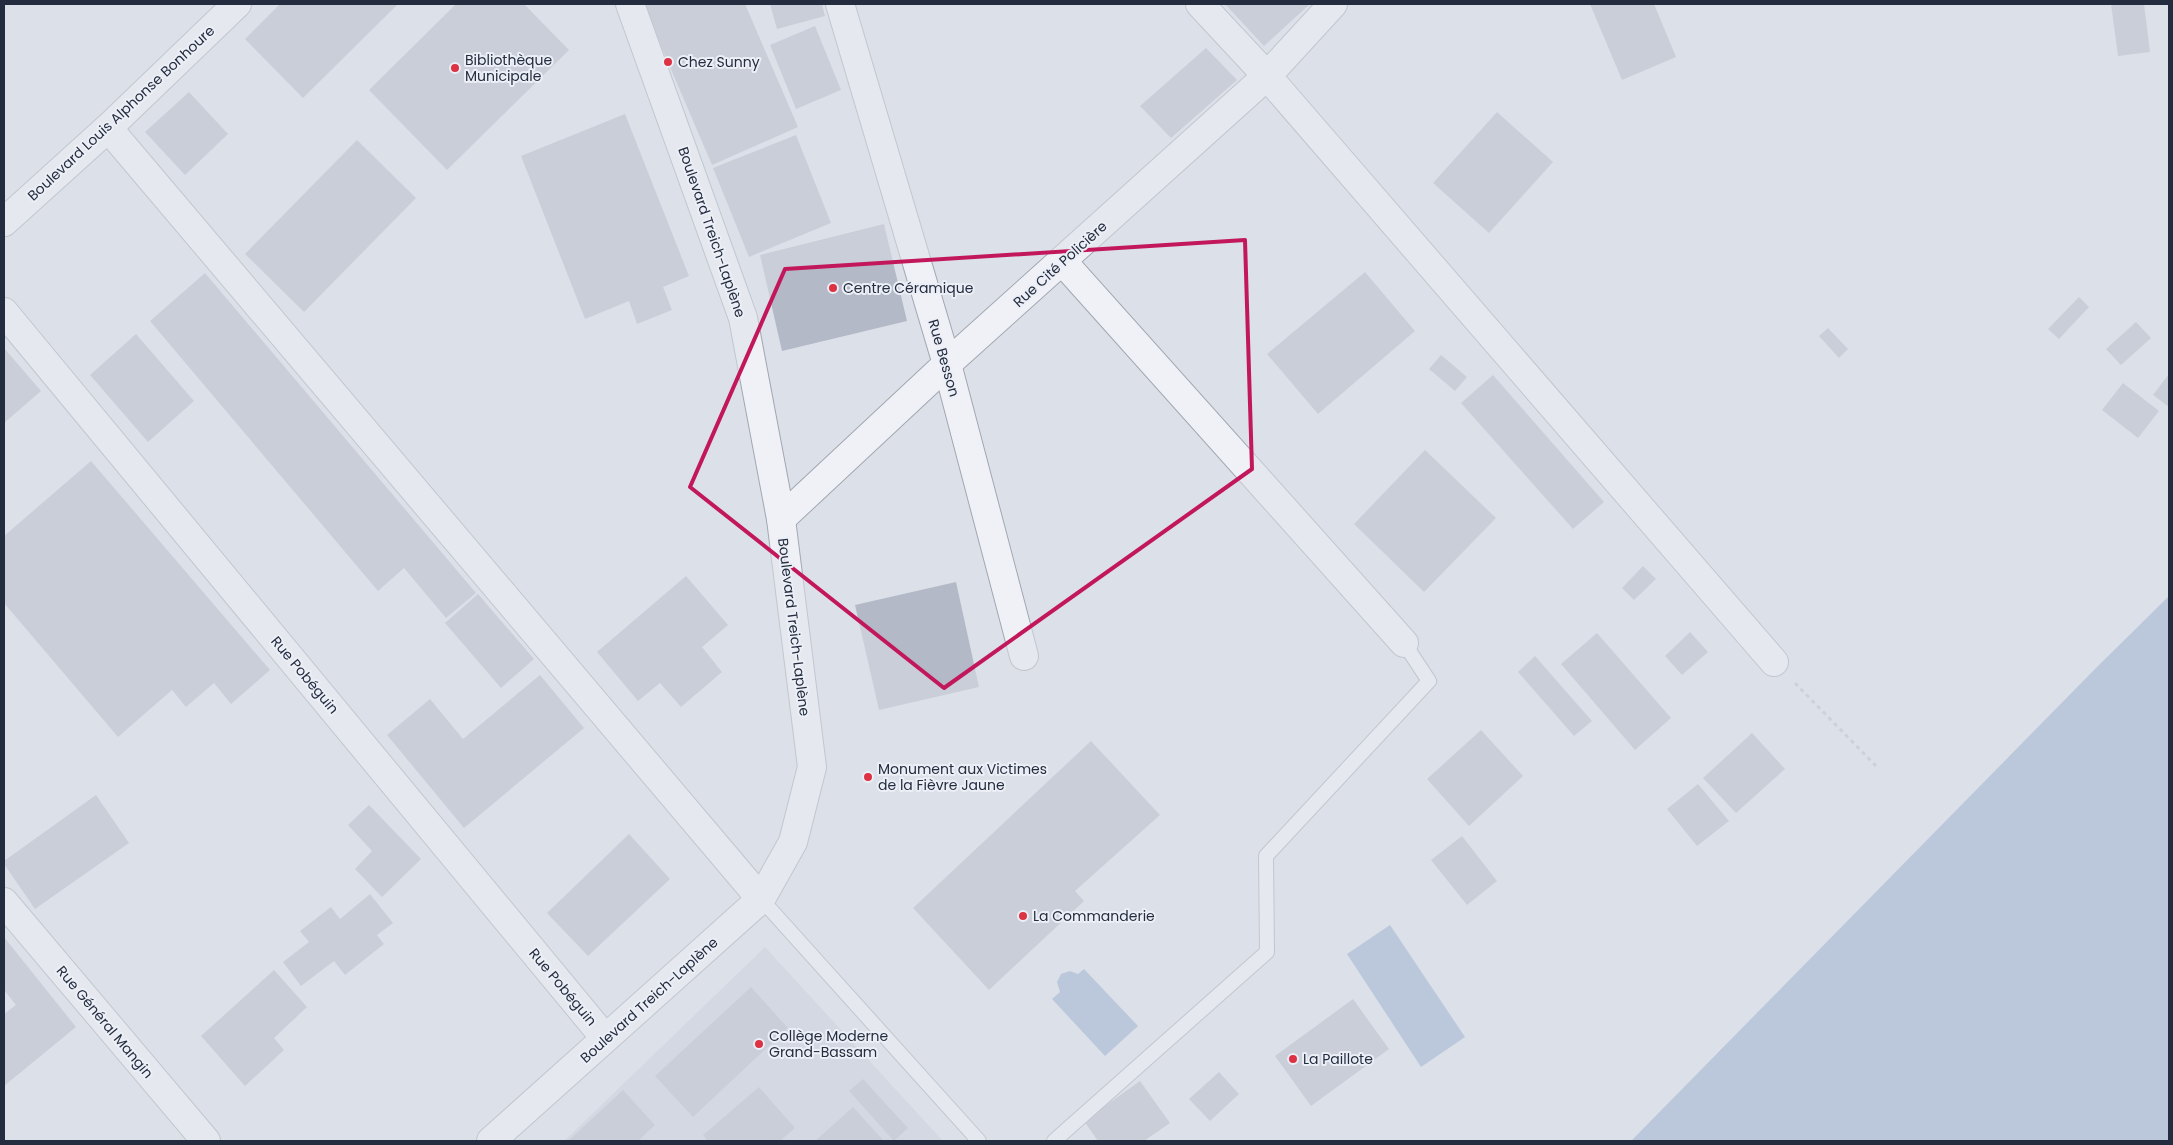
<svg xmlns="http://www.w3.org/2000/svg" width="2173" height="1145" viewBox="0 0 2173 1145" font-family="Poppins,sans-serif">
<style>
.built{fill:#cacfdb}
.water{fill:#93accd}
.building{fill:#b3b9c6}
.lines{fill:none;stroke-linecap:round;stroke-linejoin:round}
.service-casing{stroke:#a1a7b2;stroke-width:16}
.minor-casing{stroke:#a1a7b2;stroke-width:30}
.tertiary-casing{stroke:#a1a7b2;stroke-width:30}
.path{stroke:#babec7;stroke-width:3;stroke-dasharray:4 4;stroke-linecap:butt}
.service{stroke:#eff1f6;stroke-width:14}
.minor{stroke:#eff1f6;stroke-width:28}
.tertiary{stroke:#eff1f6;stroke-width:28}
.marked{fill:none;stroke:#c2185b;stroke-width:4;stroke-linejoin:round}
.poi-dot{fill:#dc3243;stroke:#eceff6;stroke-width:2}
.labels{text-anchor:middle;stroke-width:4;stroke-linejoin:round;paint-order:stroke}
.poi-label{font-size:14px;fill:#242d40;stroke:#eceff6;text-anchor:start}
.street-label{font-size:14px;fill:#242d40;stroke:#eceff6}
</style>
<rect width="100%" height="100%" fill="#dce0e8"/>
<path class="built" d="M765 947 943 1141H564Z"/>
<g class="water">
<path d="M2169 596V1141H1631L2096 668Z"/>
<path d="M1390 925 1465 1037 1421 1067 1347 954Z"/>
<path d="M1084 969 1138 1026 1105 1056 1052 999 1060 992 1057 982 1061 974 1070 971 1078 974Z"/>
</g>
<g class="building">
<path d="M280 4H398L303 98 245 39Z"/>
<path d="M456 4H524L569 50 447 170 369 90Z"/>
<path d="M643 4H745L798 127 712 165Z"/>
<path d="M770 4H822L825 16 777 29Z"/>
<path d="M1225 4H1310L1264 46Z"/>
<path d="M1590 4H1654L1676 57 1622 80Z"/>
<path d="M2111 4H2144L2150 52 2118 56Z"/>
<path d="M815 26 841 90 796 109 770 45Z"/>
<path d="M1206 48 1237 80 1171 138 1140 106Z"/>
<path d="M189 92 228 134 185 175 145 132Z"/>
<path d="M1497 112 1553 162 1489 233 1433 183Z"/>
<path d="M625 114 689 276 663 287 672 310 637 324 629 301 585 319 521 156Z"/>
<path d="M796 135 831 223 749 257 713 168Z"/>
<path d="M357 140 416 198 304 312 245 254Z"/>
<path d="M884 224 907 321 782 351 760 255Z"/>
<path d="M1365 272 1415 331 1318 414 1267 354Z"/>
<path d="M205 273 476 593 446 618 404 568 378 591 150 321Z"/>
<path d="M2079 297 2089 307 2059 339 2048 329Z"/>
<path d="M2136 322 2151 338 2121 365 2106 349Z"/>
<path d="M1828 328 1848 349 1839 358 1819 336Z"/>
<path d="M136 334 194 401 148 442 90 375Z"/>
<path d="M4 348 41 391 4 423Z"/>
<path d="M1441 355 1467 377 1455 391 1429 369Z"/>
<path d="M2169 374V407L2153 395Z"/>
<path d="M1493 375 1604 502 1573 529 1461 403Z"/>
<path d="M2123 383 2159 411 2138 438 2102 410Z"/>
<path d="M1425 450 1496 518 1424 592 1354 524Z"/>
<path d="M91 461 270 670 231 704 214 683 186 707 172 690 118 737 4 603V536Z"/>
<path d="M1643 566 1656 579 1634 600 1622 588Z"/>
<path d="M686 576 728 625 702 647 722 672 681 707 660 683 638 701 597 652Z"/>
<path d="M956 582 979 687 879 710 855 605Z"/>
<path d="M478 594 534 659 501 688 445 623Z"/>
<path d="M1690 632 1708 652 1682 675 1665 656Z"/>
<path d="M1597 633 1671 718 1635 750 1561 664Z"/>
<path d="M1535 656 1592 721 1574 736 1518 672Z"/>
<path d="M540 675 584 728 464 828 387 735 430 699 463 739Z"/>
<path d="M1481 730 1523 776 1469 826 1427 779Z"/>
<path d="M1752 733 1785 769 1736 813 1703 778Z"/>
<path d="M1091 741 1160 815 1075 891 1084 901 989 990 913 908Z"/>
<path d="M1698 784 1729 821 1697 846 1667 809Z"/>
<path d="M96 795 129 843 35 909 4 864V861Z"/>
<path d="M369 805 421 859 382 897 355 869 372 851 348 825Z"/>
<path d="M629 834 670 879 588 956 547 913Z"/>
<path d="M1462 836 1497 881 1467 905 1431 860Z"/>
<path d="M370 894 393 923 377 935 384 944 345 975 334 961 301 986 283 962 309 942 300 931 331 907 340 919Z"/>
<path d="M4 937 76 1027 4 1086V1014L16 1005 4 990Z"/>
<path d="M274 970 307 1007 274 1038 284 1050 245 1086 201 1036Z"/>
<path d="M751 987 788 1028 693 1117 655 1076Z"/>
<path d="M1353 999 1389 1049 1311 1106 1275 1056Z"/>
<path d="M1219 1072 1239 1094 1210 1121 1189 1099Z"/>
<path d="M863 1079 908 1128 894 1141 849 1091Z"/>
<path d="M1140 1081 1170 1123 1144 1141H1098L1084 1121Z"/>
<path d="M759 1087 795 1128 780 1141H708L703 1135Z"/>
<path d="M623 1090 655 1125 638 1141H568Z"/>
<path d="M853 1107 884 1141H815Z"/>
</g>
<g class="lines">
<g class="service-casing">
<g id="service">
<path d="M761 899 979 1141"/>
<path d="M1054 1141 1267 952 1266 856 1429 681 1404 643"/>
</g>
</g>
<g class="minor-casing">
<g id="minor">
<path d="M840 4 947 364 1024 656"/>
<path d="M1200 4 1267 76 1774 662"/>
<path d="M108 128 761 899"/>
<path d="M1063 262 1404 643"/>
<path d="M4 312 605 1038"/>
<path d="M781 519 947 364 1267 76 1333 4"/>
<path d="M4 902 206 1141"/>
</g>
</g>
<g class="tertiary-casing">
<g id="tertiary">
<path d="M4 222 108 128 237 4"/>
<path d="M491 1141 761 899 793 842 812 767 781 519 743 318 630 4"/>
</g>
</g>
<path class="path" d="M1795 683 1877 767"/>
<use href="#service" class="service"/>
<use href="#minor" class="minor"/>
<use href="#tertiary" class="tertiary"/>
</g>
<path d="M0 0H2173V1145H0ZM1245 240 1252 469 944 688 690 487 785 269Z" fill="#dce0e8" fill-opacity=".55" fill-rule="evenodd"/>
<path class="marked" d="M1245 240 1252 469 944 688 690 487 785 269Z"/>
<g class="poi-dot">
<circle cx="668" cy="62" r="5"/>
<circle cx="455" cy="68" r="5"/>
<circle cx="833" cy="288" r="5"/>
<circle cx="868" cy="777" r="5"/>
<circle cx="1023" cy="916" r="5"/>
<circle cx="759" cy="1044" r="5"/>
<circle cx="1293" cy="1059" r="5"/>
</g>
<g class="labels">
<g class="poi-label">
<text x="465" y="65">Bibliothèque<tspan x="465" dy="16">Municipale</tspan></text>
<text x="678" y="67">Chez Sunny</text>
<text x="843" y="293">Centre Céramique</text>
<text x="878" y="774">Monument aux Victimes<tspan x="878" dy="16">de la Fièvre Jaune</tspan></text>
<text x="1033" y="921">La Commanderie</text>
<text x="769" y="1041">Collège Moderne<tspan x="769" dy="16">Grand-Bassam</tspan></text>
<text x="1303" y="1064">La Paillote</text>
</g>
<g class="street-label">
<text transform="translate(121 113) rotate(-43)" y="5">Boulevard Louis Alphonse Bonhoure</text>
<text transform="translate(712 232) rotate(71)" y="5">Boulevard Treich-Laplène</text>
<text transform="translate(1060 264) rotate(-42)" y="5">Rue Cité Policière</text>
<text transform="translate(944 358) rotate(74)" y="5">Rue Besson</text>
<text transform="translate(794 627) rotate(83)" y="5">Boulevard Treich-Laplène</text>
<text transform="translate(305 675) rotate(50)" y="5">Rue Pobéguin</text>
<text transform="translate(563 987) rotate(50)" y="5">Rue Pobéguin</text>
<text transform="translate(649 1000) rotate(-42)" y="5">Boulevard Treich-Laplène</text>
<text transform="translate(105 1022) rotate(50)" y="5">Rue Général Mangin</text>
</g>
</g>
<rect width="2173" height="1145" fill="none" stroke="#242d40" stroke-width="10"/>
</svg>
